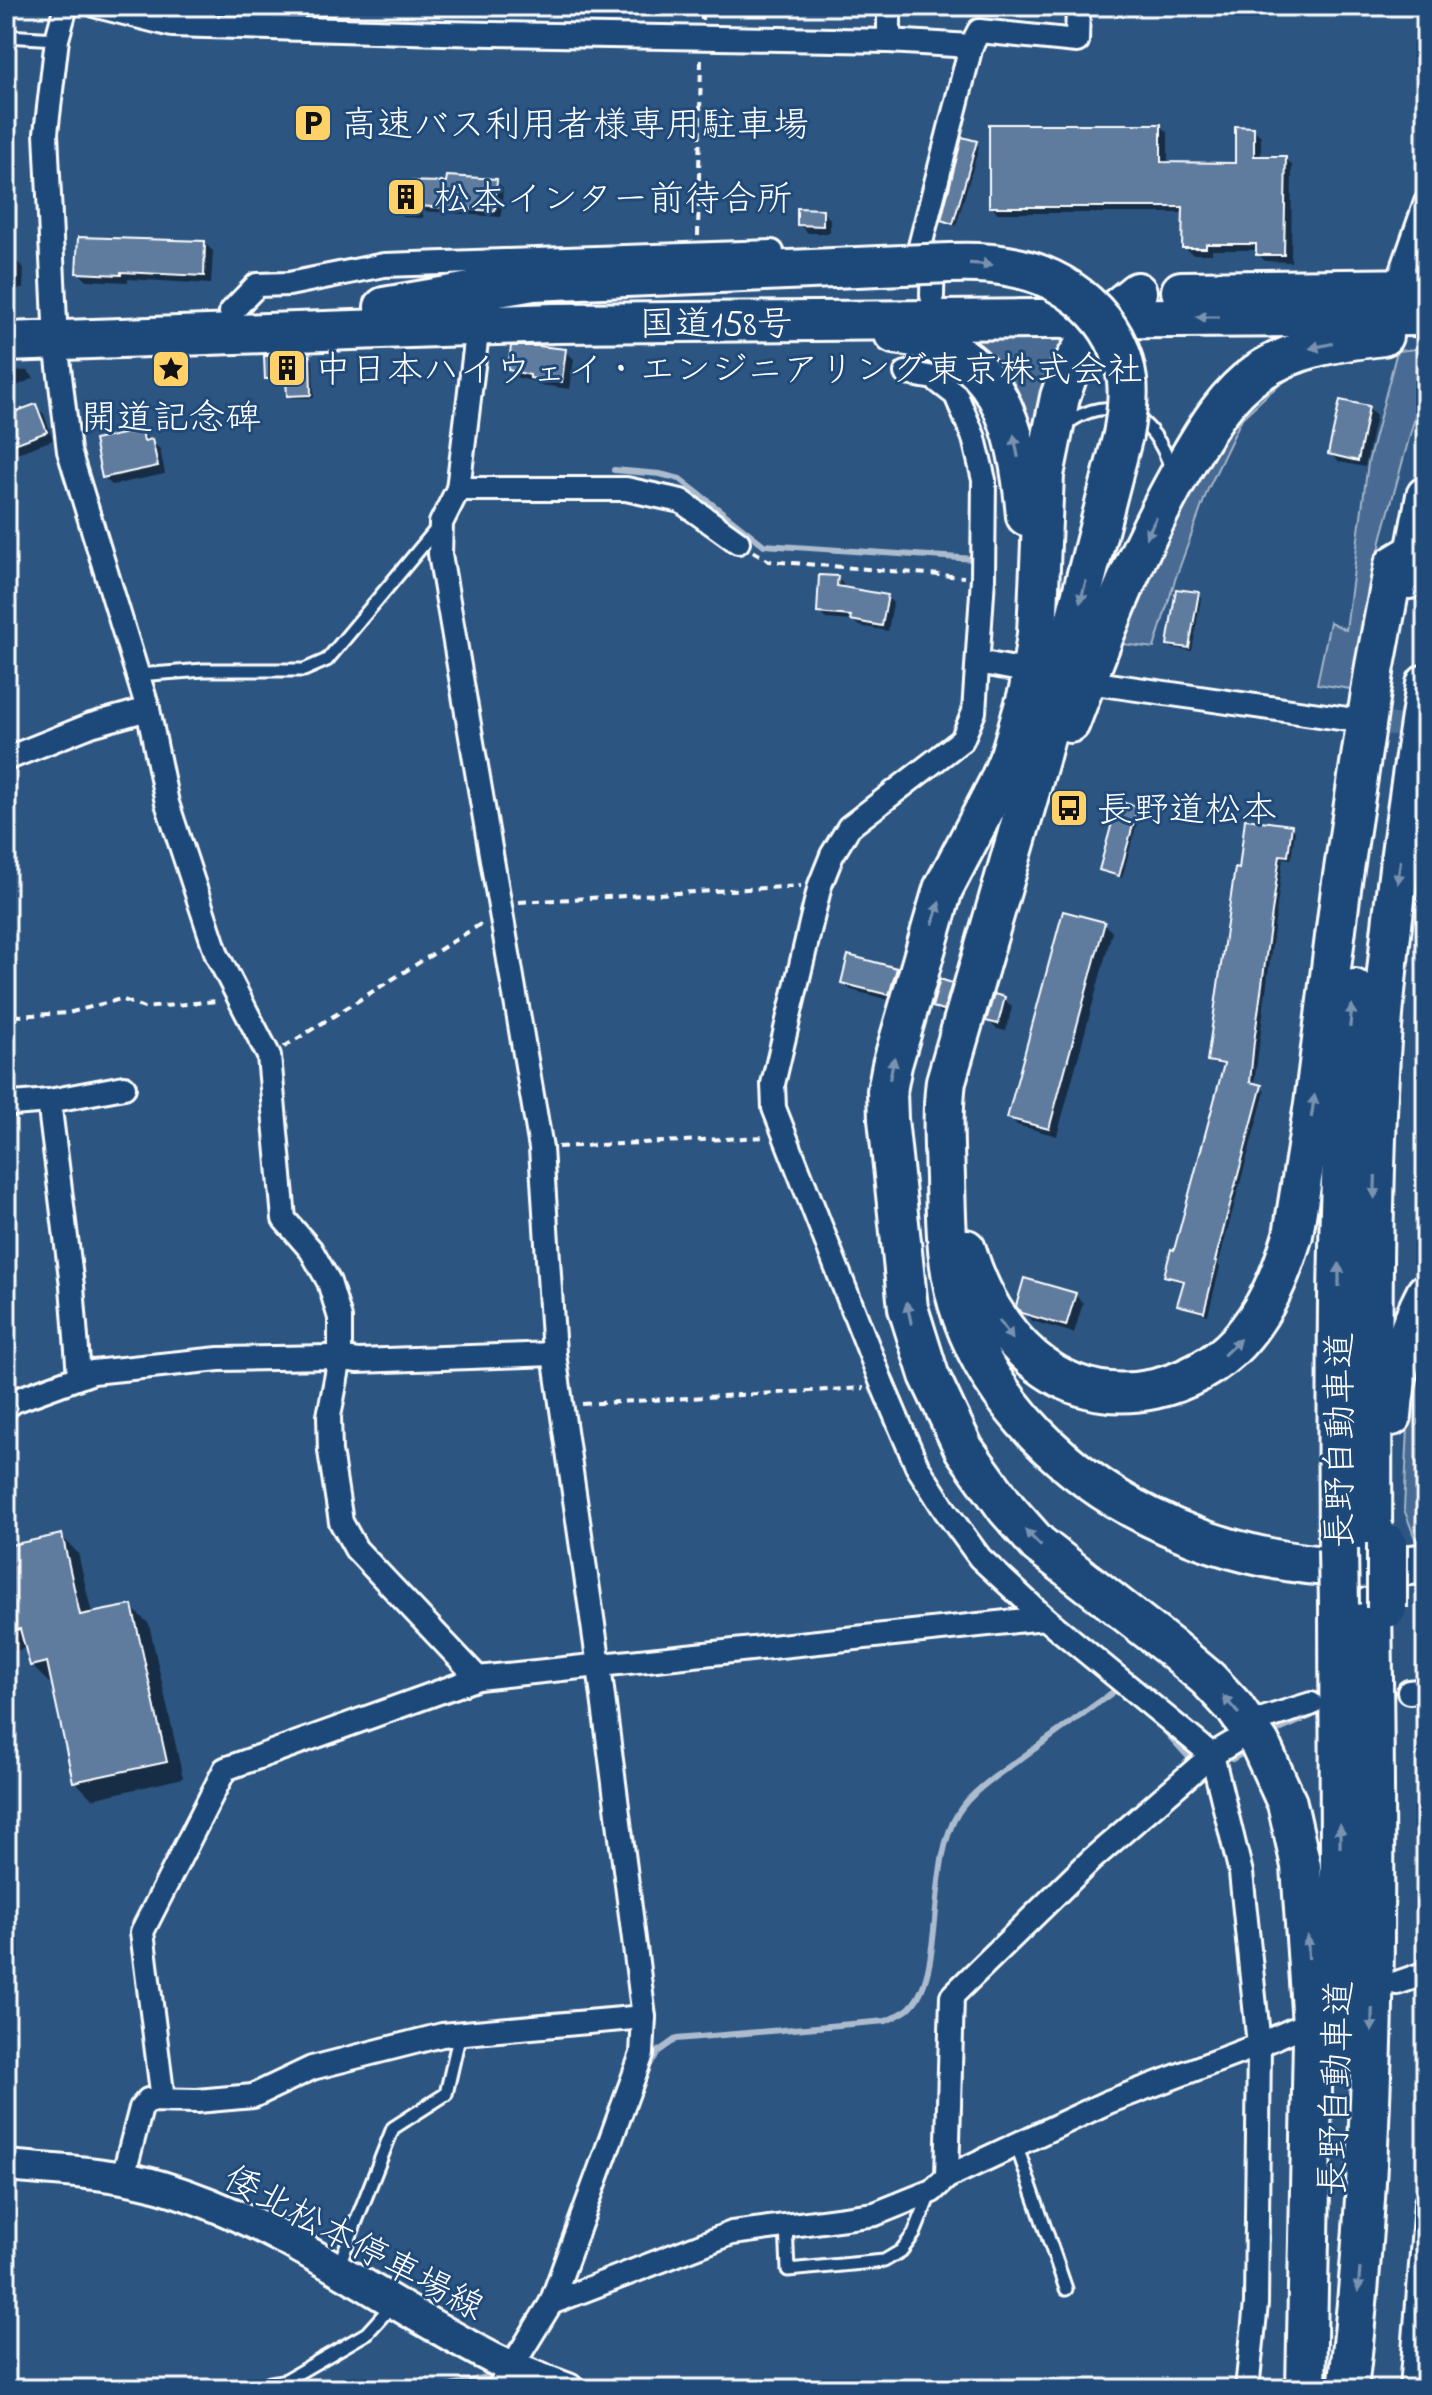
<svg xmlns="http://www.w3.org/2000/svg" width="1432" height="2395" viewBox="0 0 1432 2395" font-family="'Indie Flower','Klee One',sans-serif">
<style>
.green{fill:#486b92;stroke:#a4b5c8;stroke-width:2}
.shadow{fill:#0007}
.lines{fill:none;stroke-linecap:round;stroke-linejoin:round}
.stream{stroke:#acbcce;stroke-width:6}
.building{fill:#5e7c9f;stroke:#fff;stroke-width:2}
.street-tunnel{stroke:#4c6e95;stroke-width:22;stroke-dasharray:22 11;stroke-linecap:butt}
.lane-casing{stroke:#fff;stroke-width:17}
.street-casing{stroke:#fff;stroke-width:28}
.secondary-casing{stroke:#fff;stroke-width:36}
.highway-casing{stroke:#fff;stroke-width:44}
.path{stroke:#fff;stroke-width:4;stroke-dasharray:8 6;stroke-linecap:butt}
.lane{stroke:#1f4a7a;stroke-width:11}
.street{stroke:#1f4a7a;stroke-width:22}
.secondary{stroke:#1f4a7a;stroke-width:30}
.highway{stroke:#1f4a7a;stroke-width:38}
.highway-bridge-casing{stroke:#fff;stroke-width:44;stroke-linecap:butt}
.highway-bridge{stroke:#1f4a7a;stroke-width:38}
.oneway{fill:#7992af}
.labels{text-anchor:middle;stroke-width:6;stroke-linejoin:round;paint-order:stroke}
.poi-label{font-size:36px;fill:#fff;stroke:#1f4a7a;text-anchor:start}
.street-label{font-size:36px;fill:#fff;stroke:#1f4a7a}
</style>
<rect width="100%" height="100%" fill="#2c5582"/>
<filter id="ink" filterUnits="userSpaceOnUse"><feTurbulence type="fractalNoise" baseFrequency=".0125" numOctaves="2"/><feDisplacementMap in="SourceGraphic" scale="16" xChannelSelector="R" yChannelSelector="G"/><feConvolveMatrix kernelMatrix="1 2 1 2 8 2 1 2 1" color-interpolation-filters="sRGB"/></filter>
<g filter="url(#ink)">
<g class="green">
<path d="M1081 329 1040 444 1023 445 963 336Z"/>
<path d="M1426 348V377L1382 536 1351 689 1317 684 1330 622 1346 630 1368 463 1397 351Z"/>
<path d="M1306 366 1269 393 1242 418 1208 489 1175 580 1154 648 1114 643 1131 593 1244 398Z"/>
<path d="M1426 1326V1539L1416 1541 1404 1509 1409 1408Z"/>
</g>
<g class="shadow">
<path d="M1161 126 1168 133V164L1237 165 1253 129 1261 136V158H1285L1292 165 1291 262 1265 261 1258 254V250H1212V254H1192L1184 247 1185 213H998L991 206Z"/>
<path d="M976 143 979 147 956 226 943 220Z"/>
<path d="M496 181 503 188 501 217 423 211V218L403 217 396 211Z"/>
<path d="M822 211 830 219V233H808L799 225Z"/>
<path d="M204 243 213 251 211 284 128 279V282L86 280 78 272Z"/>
<path d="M6 260H15L24 268 23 289 6 288Z"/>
<path d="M565 351 574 359 570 389 540 385 537 382 518 378 510 370Z"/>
<path d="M309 357 313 360 314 398H292L289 395V382H271L267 379Z"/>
<path d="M6 370 28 371 34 378 6 391Z"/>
<path d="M35 406 44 414 53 440 17 453 6 439V417Z"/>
<path d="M1368 408 1376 416 1365 467 1339 462 1330 454Z"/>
<path d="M141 433 160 449 165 474 112 485 103 477Z"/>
<path d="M837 578 843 584V589L887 597 893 603 888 631 859 626 853 621 826 619 819 613Z"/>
<path d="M1198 594 1201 598 1192 651 1172 648 1169 644Z"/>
<path d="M1137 809 1140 812 1122 878 1104 873 1101 870Z"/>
<path d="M1291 827 1295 831 1291 859 1283 858 1254 1085 1265 1091 1218 1265 1220 1267 1208 1315 1184 1308 1180 1305 1185 1283 1170 1279 1166 1275 1175 1253 1226 1066 1213 1064 1209 1060 1241 871Z"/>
<path d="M1104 924 1112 932 1057 1136 1017 1125 1009 1117Z"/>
<path d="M896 970 904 978 897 1002 851 990 843 982Z"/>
<path d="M951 984 959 992 952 1017 942 1014 934 1006Z"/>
<path d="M1004 999 1012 1007 1006 1031 997 1029 988 1021Z"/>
<path d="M1075 1295 1083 1303 1074 1333 1032 1321 1023 1312Z"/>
<path d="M61 1536 78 1553 92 1614 131 1607 149 1624 183 1778 92 1799 75 1781 54 1681 49 1683 31 1665 27 1648 6 1653V1548Z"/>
</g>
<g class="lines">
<g class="stream">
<path d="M614 470 660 474 680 479 764 545 975 559"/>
<path d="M1164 1730 1194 1763"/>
<path d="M1279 1730 1311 1716"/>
<path d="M1232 1759 1243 1753"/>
<path d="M648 2067 659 2051 676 2039 886 2021C893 2018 901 2014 907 2010 947 1979 925 1865 958 1813 974 1788 1004 1771 1027 1754 1057 1733 1086 1711 1116 1690L1120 1692"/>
<path d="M504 2354 520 2334"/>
<path d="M439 2389 486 2377 497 2381"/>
</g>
</g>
<g class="building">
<path d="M989 124H1161V162L1235 163V126L1254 127V156H1286L1284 255H1256V244H1206V248H1182L1183 207H989Z"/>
<path d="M962 137 977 141 953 224 941 220Z"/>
<path d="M447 176 497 179 495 211 417 206V212L394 211 395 181 446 182Z"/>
<path d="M797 208 823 209V226L797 225Z"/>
<path d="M78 237 205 241 204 276 121 272V275L76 273Z"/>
<path d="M511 346H538L566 349 562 382 530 378V375L508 370Z"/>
<path d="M310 355 311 395 287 396 286 379H265L264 356Z"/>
<path d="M1340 400 1369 406 1358 461 1328 454Z"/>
<path d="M36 404 47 432 6 447V415Z"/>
<path d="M142 430 144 441 152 439 158 466 102 478 94 440Z"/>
<path d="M819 575 838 576 837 586 888 595 882 626 850 620 851 616 817 613Z"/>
<path d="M1176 589 1199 592 1189 648 1167 645Z"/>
<path d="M1118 801 1138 807 1119 876 1099 870Z"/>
<path d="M1245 819 1292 825 1288 856 1280 855 1254 1042 1250 1082 1262 1085 1215 1261H1217L1204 1312 1177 1305 1184 1281 1164 1276 1171 1249 1174 1250 1224 1064 1207 1061 1235 868 1239 869Z"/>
<path d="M1063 911 1105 922 1049 1129 1007 1118Z"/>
<path d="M848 955 897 968 889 995 841 983Z"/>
<path d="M940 979 952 983 944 1010 932 1007Z"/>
<path d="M994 994 1005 997 998 1024 986 1021Z"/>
<path d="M1024 1278 1076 1293 1066 1326 1021 1313 1016 1306Z"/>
<path d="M62 1534 80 1615 132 1605 167 1762 73 1782 47 1662 30 1666 20 1629 6 1632V1546Z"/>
</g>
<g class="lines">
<path class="street-tunnel" d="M1355 720 1426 729"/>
<g class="lane-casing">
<g id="lane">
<path d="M6 36 57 39"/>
<path d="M1064 426C1112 388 1155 417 1171 469"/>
<path d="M138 675 204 670H304L327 660 438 527"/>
<path d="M1016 2144 1066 2289"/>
<path d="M786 2226 788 2270 884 2261 901 2251 914 2234 931 2192"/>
<path d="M338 2267 393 2128 446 2094 460 2033"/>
<path d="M240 2389 286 2380 367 2333 394 2303"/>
</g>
</g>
<g class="street-casing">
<g id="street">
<path d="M66 6 57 39 46 133 56 342 69 451 148 709 167 803 217 955 269 1056 284 1219 311 1250 329 1282 340 1318V1358L329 1416 330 1451 341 1522 356 1549 478 1678"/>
<path d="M97 6 172 25 442 33 889 41V6"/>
<path d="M889 41 971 46 979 31 1077 41 1078 6"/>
<path d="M919 250 971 46"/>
<path d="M1396 288 1426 202"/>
<path d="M932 296 933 255"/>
<path d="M231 312 257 285 289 284 384 265 772 252"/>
<path d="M478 325 458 489 441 523 440 554 541 1148 554 1354 599 1666 644 2017 642 2054 551 2303 498 2389"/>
<path d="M906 373 934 378 956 395 974 438 984 480 983 578 974 712 962 740 849 827 832 855 820 885 773 1084 774 1108 883 1386 917 1466 945 1510 980 1558 1045 1618 1212 1755 1241 1873 1259 2045 1256 2304 1247 2389"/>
<path d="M458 489H626L681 501 738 542"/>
<path d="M978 662 1015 669"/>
<path d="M1102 684 1354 720"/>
<path d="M6 759 91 725 148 709"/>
<path d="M49 1101 72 1286 79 1376"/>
<path d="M13 1104 49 1101 124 1087"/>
<path d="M6 1407 14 1401 93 1372 219 1359 331 1357 358 1361 554 1354"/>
<path d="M1409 1692 1426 1690"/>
<path d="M1266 1718 1311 1704"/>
<path d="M1397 1983 1426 1973"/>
<path d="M163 2100 142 1932 225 1769 478 1678 1045 1618"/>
<path d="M123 2177 141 2108 148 2100 197 2101 253 2096 312 2068 442 2035 644 2017"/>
<path d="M947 2177 952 1996 1091 1860 1212 1755 1232 1743"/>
<path d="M551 2303 732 2233 875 2214 932 2191 947 2177 1108 2102 1259 2045 1297 2028"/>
<path d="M1411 2389 1426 2203"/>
</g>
</g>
<g class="secondary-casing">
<path id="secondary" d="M6 2166C58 2171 112 2172 162 2187 281 2223 380 2300 490 2357 515 2370 542 2379 568 2389"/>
</g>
<g class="highway-casing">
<g id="highway">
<path d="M1181 291 1426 288"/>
<path d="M1137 292 1105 318 1090 336 1069 371 1060 397 1044 475 1037 634 1029 690 1010 755 998 784 943 889 892 1065 887 1091 888 1119 908 1308 929 1375 964 1449 1007 1509 1038 1544 1170 1647 1208 1679 1235 1708 1260 1744 1287 1803 1301 1866 1313 2039 1306 2389"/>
<path d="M384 307 533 281 903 265"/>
<path d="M894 334C999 345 1018 426 1026 516"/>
<path d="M6 342 554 323 1426 316"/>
<path d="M1123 435 1039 760 946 1081C942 1113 944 1145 945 1178 946 1224 946 1271 962 1316 1026 1496 1245 1590 1426 1563"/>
<path d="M1410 579 1426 496"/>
<path d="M1070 723C1105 632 1139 542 1189 458 1207 427 1227 394 1257 373 1295 347 1339 341 1383 336"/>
<path d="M966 1249C991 1335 1058 1410 1154 1389 1185 1382 1216 1366 1238 1342 1266 1311 1281 1275 1293 1235L1314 1104 1341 889 1375 666 1394 565 1414 553"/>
<path d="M1392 1416C1395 1373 1406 1331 1426 1293"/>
<path d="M1372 1546C1373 1383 1370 1219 1380 1056 1388 932 1407 807 1426 684"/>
<path d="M1338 1549C1337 1363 1335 1175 1354 989"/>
<path d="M1336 2059 1340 1859 1339 1605"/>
<path d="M1348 2389C1379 2129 1376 1867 1372 1606"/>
</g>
</g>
<g class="path">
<path d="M702 20V6"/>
<path d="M698 236 701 56"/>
<path d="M753 551 769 561 964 577"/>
<path d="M519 902 801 886"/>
<path d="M6 975 9 1009 17 1016 68 1013 121 999 144 1008 217 1001"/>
<path d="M284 1047 484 922"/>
<path d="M558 1147 765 1137"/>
<path d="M582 1404 864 1388"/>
</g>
<use href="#lane" class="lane"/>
<use href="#street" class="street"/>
<use href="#secondary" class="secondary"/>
<use href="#highway" class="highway"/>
<g class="highway-bridge-casing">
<g id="highway-bridge">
<path d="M903 265C937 264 973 260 1007 266 1067 276 1119 318 1127 380 1129 399 1126 417 1123 435"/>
<path d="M1338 1549 1339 1605"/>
<path d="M1387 1608V1543"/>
</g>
</g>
<use href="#highway-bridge" class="highway-bridge"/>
</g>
<defs><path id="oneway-solid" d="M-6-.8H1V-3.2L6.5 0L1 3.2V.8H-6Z" transform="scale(2)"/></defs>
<g class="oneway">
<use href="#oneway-solid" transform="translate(981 264) rotate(3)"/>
<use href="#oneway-solid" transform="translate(1208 317) rotate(180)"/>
<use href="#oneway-solid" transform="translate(1321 346) rotate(168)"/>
<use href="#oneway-solid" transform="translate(1016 446) rotate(-101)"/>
<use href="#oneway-solid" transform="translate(1151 528) rotate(117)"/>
<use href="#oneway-solid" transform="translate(1083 592) rotate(105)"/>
<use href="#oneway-solid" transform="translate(1399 872) rotate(97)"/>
<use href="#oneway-solid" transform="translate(936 913) rotate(-73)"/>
<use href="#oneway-solid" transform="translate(1351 1016) rotate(-84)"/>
<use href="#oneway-solid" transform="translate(892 1068) rotate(-78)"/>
<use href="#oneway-solid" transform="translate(1313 1106) rotate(-82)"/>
<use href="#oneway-solid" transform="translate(1375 1187) rotate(92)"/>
<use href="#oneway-solid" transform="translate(1339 1275) rotate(-90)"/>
<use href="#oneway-solid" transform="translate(909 1313) rotate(-102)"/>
<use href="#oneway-solid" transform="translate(1006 1330) rotate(54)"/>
<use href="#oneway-solid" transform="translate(1232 1347) rotate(-44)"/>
<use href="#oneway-solid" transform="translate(1033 1538) rotate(-134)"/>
<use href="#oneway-solid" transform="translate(1231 1705) rotate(-131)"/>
<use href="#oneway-solid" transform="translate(1340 1836) rotate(-90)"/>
<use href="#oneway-solid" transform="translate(1308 1947) rotate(-93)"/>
<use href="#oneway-solid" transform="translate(1372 2020) rotate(91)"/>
<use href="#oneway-solid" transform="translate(1359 2280) rotate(95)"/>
</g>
</g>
<defs>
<g id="parking-square" transform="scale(2)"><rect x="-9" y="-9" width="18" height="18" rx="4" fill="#ffd166" stroke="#1f4a7a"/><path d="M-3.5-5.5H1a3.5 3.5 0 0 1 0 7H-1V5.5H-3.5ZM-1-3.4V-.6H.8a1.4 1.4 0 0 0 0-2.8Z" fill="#111"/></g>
<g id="building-square" transform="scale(2)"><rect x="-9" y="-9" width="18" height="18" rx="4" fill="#ffd166" stroke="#1f4a7a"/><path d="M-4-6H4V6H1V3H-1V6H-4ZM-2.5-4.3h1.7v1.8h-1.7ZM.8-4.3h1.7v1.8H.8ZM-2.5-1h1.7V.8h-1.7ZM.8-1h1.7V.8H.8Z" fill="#111"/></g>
<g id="sight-square" transform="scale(2)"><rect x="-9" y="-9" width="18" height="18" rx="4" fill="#ffd166" stroke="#1f4a7a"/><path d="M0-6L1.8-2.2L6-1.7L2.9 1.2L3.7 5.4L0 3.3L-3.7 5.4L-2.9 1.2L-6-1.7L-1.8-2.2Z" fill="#111"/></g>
<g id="bus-square" transform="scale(2)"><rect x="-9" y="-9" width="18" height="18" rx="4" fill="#ffd166" stroke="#1f4a7a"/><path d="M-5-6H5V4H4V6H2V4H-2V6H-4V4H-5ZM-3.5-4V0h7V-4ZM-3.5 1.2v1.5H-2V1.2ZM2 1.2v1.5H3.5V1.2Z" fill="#111"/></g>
</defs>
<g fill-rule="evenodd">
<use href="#parking-square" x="313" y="123"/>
<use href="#building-square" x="406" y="197"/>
<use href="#building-square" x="287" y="368"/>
<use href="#sight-square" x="171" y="369"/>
<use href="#bus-square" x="1069" y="808"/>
</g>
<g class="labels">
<g class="poi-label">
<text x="341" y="136">高速バス利用者様専用駐車場</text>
<text x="434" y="210">松本インター前待合所</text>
<text x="315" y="381">中日本ハイウェイ・エンジニアリング東京株式会社</text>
<text x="171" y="429" text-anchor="middle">開道記念碑</text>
<text x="1097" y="821">長野道松本</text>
</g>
<g class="street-label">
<text x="716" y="335">国道158号</text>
<text transform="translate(1338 1440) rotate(-90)" y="13">長野自動車道</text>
<text transform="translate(1334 2088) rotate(-88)" y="13">長野自動車道</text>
<text transform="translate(355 2241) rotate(28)" y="13">倭北松本停車場線</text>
</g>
</g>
<rect width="1432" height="2395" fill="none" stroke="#1f4a7a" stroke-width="32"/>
<rect x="16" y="16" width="1400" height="2363" fill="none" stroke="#fff" stroke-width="3" filter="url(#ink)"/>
</svg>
